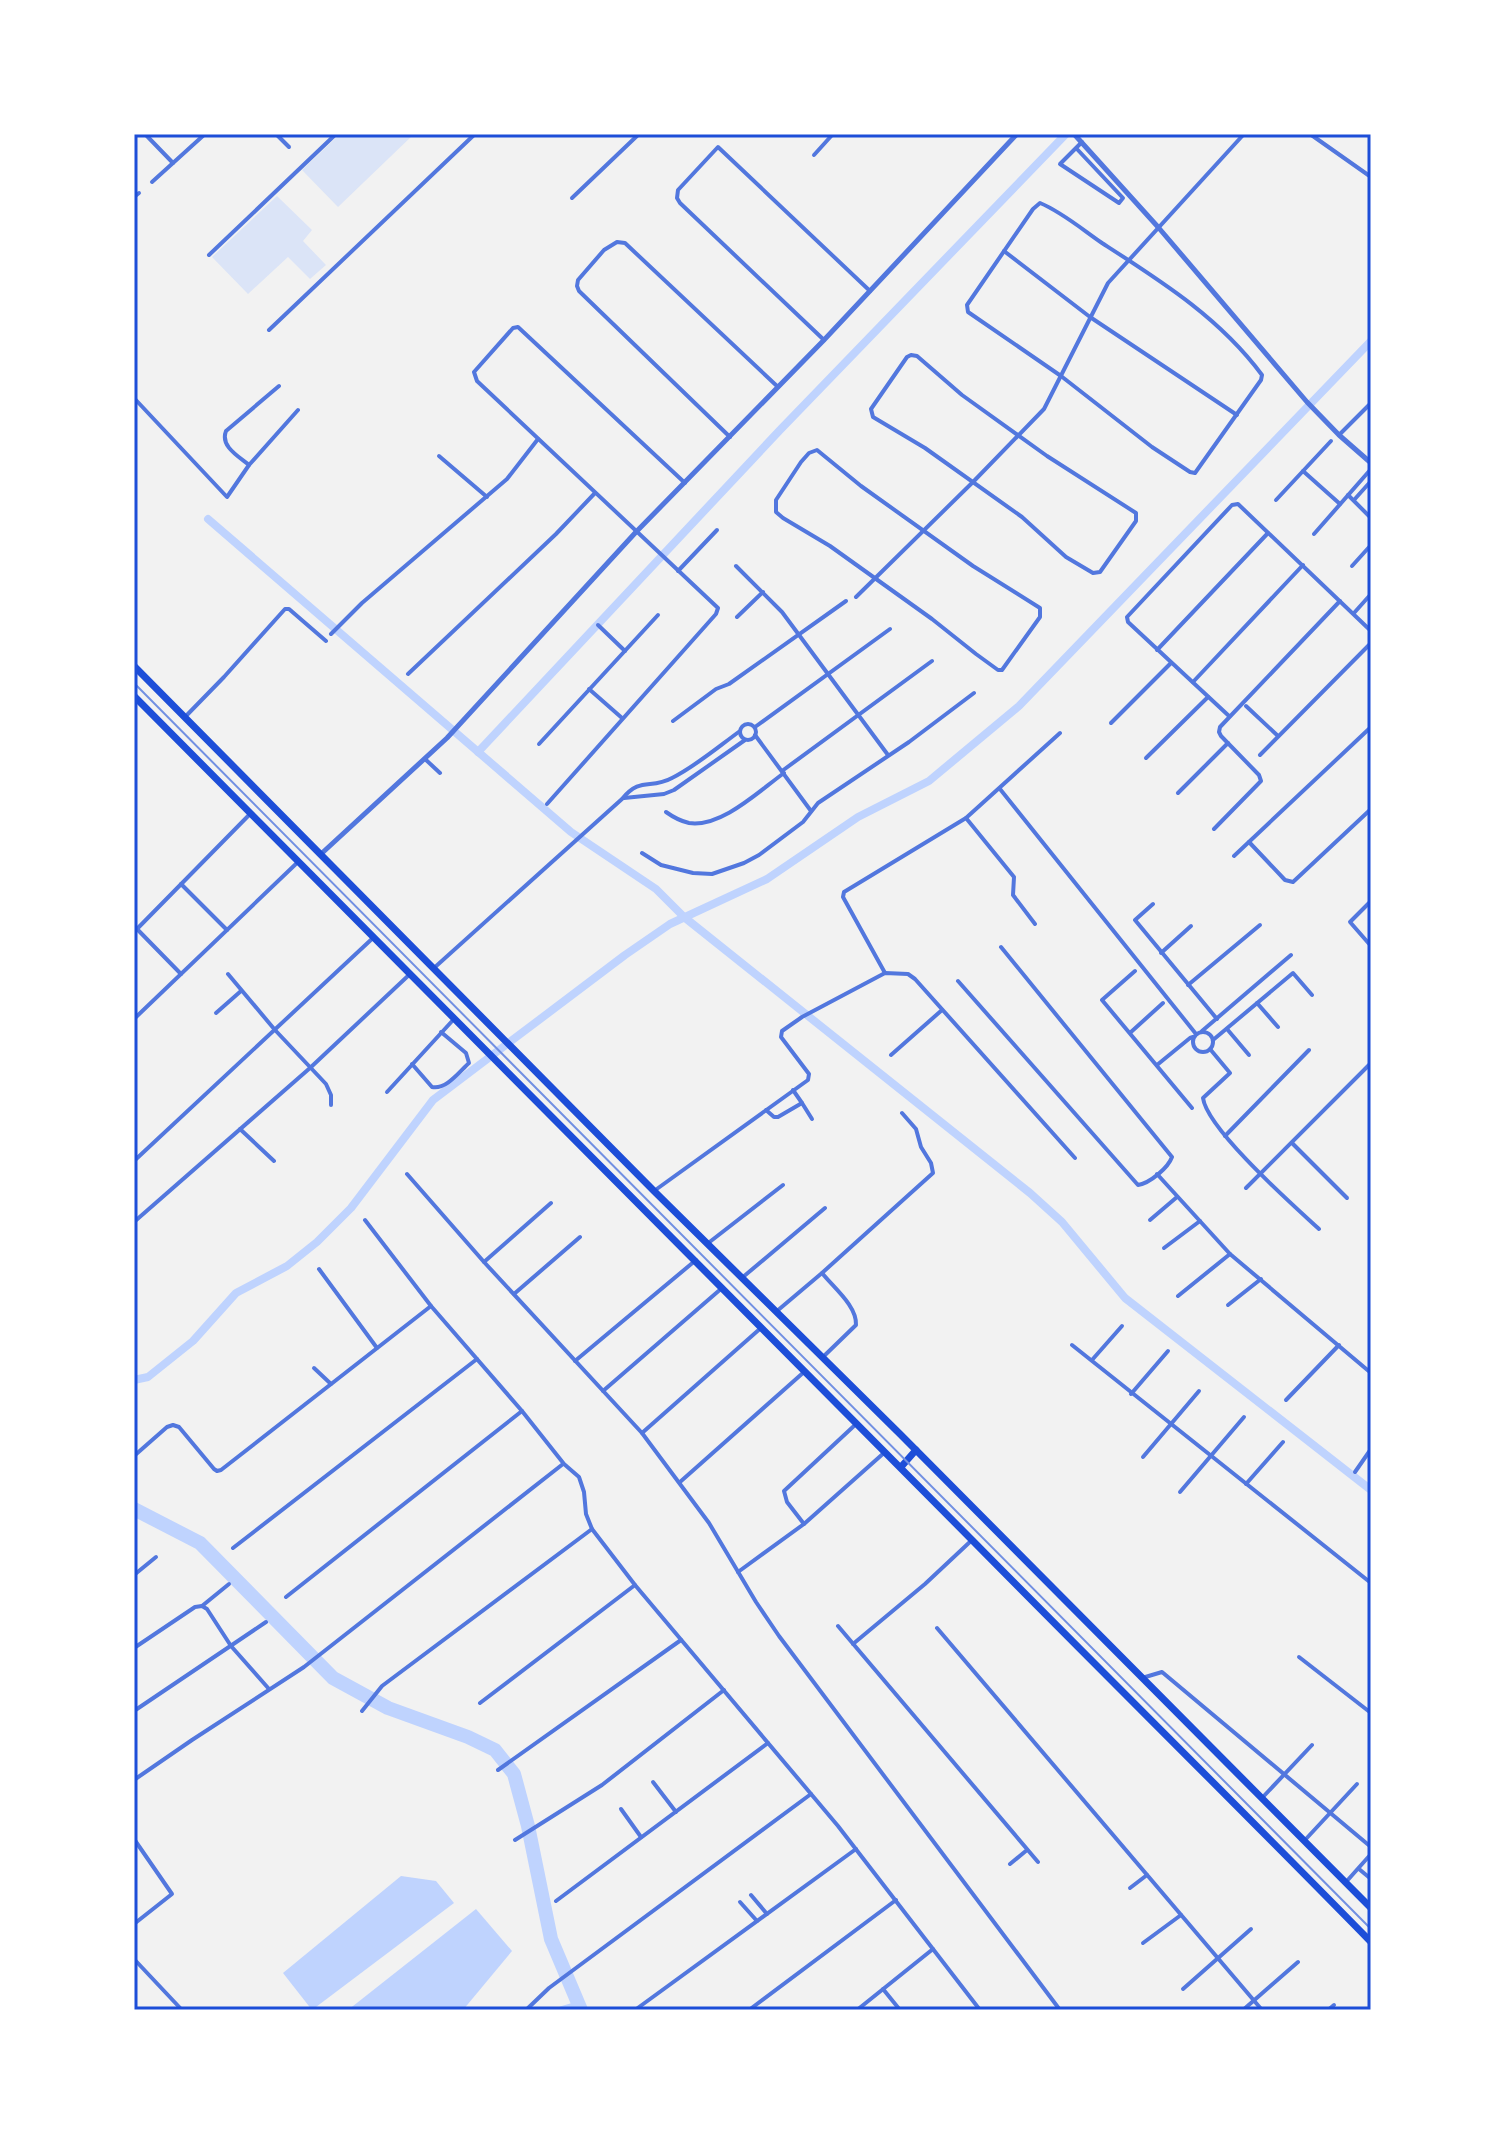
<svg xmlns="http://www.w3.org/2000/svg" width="1505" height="2144" viewBox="0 0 1505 2144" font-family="Commissioner,sans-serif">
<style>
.green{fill:#dbe4f7}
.water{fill:#bfd3fe}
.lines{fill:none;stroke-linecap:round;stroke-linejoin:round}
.canal{stroke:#bfd3fe;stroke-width:8}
.river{stroke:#bfd3fe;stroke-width:14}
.minor{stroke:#5277de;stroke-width:4}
.tertiary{stroke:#5277de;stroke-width:5}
.primary{stroke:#1d4ed8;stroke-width:7}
.rail{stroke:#7290e2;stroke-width:2}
.neatline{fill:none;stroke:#1d4ed8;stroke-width:3}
</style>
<rect width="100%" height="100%" fill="#f2f2f2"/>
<g class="green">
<path d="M340 134H414L338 207 302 170Z"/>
<path d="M277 196 312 230 303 241 326 265 310 279 288 257 248 294 212 257Z"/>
</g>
<g class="water">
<path d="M401 1876 436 1881 454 1903 312 2010 283 1973Z"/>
<path d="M476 1909 512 1951 463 2010H348Z"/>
</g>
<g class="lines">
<g class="canal">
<path d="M208 519 571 832 656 889 684 917 1030 1193 1062 1222 1125 1298 1371 1490"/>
<path d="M478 752 780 430 1066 134"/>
<path d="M134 1380 148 1377 193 1341 236 1293 287 1266 317 1242 351 1208 433 1100 625 955 670 924 767 879 858 817 929 781 1019 706 1371 341"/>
<path d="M562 2010 579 2005"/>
</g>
<path class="river" d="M134 1509 200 1543 333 1678 388 1708 468 1737 495 1750 514 1774 528 1826 551 1939 581 2010"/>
<g class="minor">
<path d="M145 134 173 163"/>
<path d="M276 134 289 147"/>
<path d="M1310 134 1371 177"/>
<path d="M1076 148 1123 198 1119 203 1060 164 1082 142"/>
<path d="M814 155 833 134"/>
<path d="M152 182 205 134"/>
<path d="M134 197 139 193"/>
<path d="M572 198 639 134"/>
<path d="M1040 203C1062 212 1083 230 1102 243 1161 281 1220 318 1262 375L1261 380 1195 473 1190 472 1152 447 1061 376 968 312 967 305 1033 209Z"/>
<path d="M1004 251 1090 317 1237 415"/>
<path d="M209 255 336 134"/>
<path d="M269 330 475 134"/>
<path d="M824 340 680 203 677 198 678 190 718 147 870 291"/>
<path d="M911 355 917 356 962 395 1047 456 1136 513V521L1100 572 1093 573 1066 557 1022 517 925 448 873 417 871 409 907 357Z"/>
<path d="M134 398 227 497 249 465C238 456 220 446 226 431L279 386"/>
<path d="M1339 435 1371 403"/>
<path d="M730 437 579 291 577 286 578 280 604 250 617 242 625 243 778 387"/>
<path d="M817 450 861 486 973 566 1040 608V617L1002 670H998L976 654 932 619 830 546 783 518 776 512V500L801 462 809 453Z"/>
<path d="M439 456 487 497"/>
<path d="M249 465 298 410"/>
<path d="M1303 471 1340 504"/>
<path d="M1348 495 1371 518"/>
<path d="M1276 500 1331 441"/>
<path d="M1354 500 1371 481"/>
<path d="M1314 534 1371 469"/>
<path d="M736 566 782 612 888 755"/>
<path d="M1352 566 1371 545"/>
<path d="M678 571 717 530"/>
<path d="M856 597 973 482 1044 409 1108 283 1244 134"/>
<path d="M1354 613 1371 594"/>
<path d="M737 617 763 592"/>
<path d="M598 625 625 651"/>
<path d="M331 634 362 603 507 479 538 439"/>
<path d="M1157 650 1268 533"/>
<path d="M408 674 556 534 595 493"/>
<path d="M1193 682 1303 565"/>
<path d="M589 689 622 718"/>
<path d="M1246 706 1278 736"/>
<path d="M1229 716 1128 622 1127 617 1232 505 1238 504 1371 631"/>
<path d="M185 717 224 677 285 609H289L326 641"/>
<path d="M673 721 716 689 729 684 846 601"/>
<path d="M1111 723 1171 663"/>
<circle cx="748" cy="732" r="8"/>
<path d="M755 727 890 629"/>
<path d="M755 735 811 811"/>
<path d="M539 744 658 615"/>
<path d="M1260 755 1371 643"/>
<path d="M1146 758 1208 697"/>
<path d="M425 759 440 773"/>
<path d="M782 771 932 661"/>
<path d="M1000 789 1196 1034"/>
<path d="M1178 793 1228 743"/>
<path d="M624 798 664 794 674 790 745 740"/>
<path d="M547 804 716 614 718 608 477 381 474 372 513 328 518 327 685 483"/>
<path d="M666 812C673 817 680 821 689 823 721 828 759 791 784 773"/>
<path d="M966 818 1014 877 1013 895 1035 924"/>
<path d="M1214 829 1261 781 1259 775 1221 736 1219 732 1220 727 1340 601"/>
<path d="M1249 842 1285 880 1293 882 1371 809"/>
<path d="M642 853 661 865 693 873 712 874 744 863 759 855 803 822 818 803 909 742 974 693"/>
<path d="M1234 856 1371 727"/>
<path d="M181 884 227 930"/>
<path d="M1371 901 1350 922 1371 946"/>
<path d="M1153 904 1135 920 1217 1019"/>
<path d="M137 929 181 974"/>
<path d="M134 932 251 813"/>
<path d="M1161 953 1191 926"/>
<path d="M434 968 622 799C641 776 650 790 672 778 696 766 718 747 740 731"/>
<path d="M1135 971 1102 1000 1192 1108"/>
<path d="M885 973 843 897 844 892 966 818 1060 733"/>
<path d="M228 974 275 1030 326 1084 331 1095V1105"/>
<path d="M958 981 1138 1185C1150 1183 1168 1168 1172 1157L1001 947"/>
<path d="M1188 985 1260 925"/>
<path d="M1257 1003 1278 1027"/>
<path d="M216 1013 241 991"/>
<path d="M134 1019 299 861"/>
<path d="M1227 1029 1249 1055"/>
<path d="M1202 1031 1291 955"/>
<circle cx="1203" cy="1042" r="10"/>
<path d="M1131 1032 1163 1003"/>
<path d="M1213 1040 1293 973 1312 995"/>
<path d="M1210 1049 1230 1073 1203 1098C1207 1129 1293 1205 1319 1229"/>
<path d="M891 1055 942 1010"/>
<path d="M412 1064 432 1087C446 1090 459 1072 469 1063L466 1053 441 1032"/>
<path d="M1157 1065 1190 1038 1193 1037"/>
<path d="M387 1092 454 1019"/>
<path d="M802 1103 812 1119"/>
<path d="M766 1110 774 1117H778L802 1103 793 1090"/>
<path d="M240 1129 274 1161"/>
<path d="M1225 1136 1309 1050"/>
<path d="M1292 1143 1347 1198"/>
<path d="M134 1161 374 937"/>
<path d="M407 1174 484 1262 642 1433 709 1523 756 1602 779 1636 1060 2010"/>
<path d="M1157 1174 1230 1254 1371 1373"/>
<path d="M1246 1188 1371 1063"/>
<path d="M654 1191 808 1080 809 1074 781 1037 782 1031 802 1017 885 973 908 974 915 979 1075 1158"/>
<path d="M365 1220 431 1306 522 1411 564 1464 579 1477 584 1492 586 1514 592 1529 635 1585 838 1826 980 2010"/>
<path d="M1150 1220 1177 1197"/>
<path d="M134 1222 310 1068 410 974"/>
<path d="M707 1244 783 1185"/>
<path d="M1164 1248 1200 1221"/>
<path d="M484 1262 551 1203"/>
<path d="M319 1269 377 1348"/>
<path d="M822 1273C834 1288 857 1306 856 1325L824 1356"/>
<path d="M743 1277 825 1208"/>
<path d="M514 1294 580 1237"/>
<path d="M1178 1296 1230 1254"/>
<path d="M1228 1305 1261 1279"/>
<path d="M777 1311 822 1273 933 1173 931 1163 921 1147 916 1129 902 1113"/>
<path d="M1371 1313V1314"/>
<path d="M1072 1345 1371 1583"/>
<path d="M1092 1360 1122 1326"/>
<path d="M575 1361 696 1260"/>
<path d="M314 1368 331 1384"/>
<path d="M603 1391 722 1288"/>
<path d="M1131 1394 1168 1351"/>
<path d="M1286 1400 1339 1345"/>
<path d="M642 1433 762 1327"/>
<path d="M134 1456 167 1427 173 1425 179 1427 214 1469 217 1471 221 1470 431 1306"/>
<path d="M1143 1457 1199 1391"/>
<path d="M1355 1472 1371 1449"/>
<path d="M680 1482 804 1372"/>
<path d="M1246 1484 1283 1442"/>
<path d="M1180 1492 1244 1417"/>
<path d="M804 1524 787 1502 784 1491 855 1425"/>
<path d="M233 1548 477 1359"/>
<path d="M738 1572 804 1524 885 1452"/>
<path d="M134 1575 156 1557"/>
<path d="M286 1597 522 1411"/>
<path d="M202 1606 229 1584"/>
<path d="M838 1626 1038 1862"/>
<path d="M937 1628 1262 2010"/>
<path d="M853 1644 925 1584 972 1540"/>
<path d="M134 1648 195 1607 202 1606 207 1609 231 1646 269 1689"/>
<path d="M1299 1657 1371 1713"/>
<path d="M1142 1678 1162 1672 1371 1847"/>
<path d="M480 1703 635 1585"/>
<path d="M134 1711 266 1622"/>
<path d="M362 1711 382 1686 592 1529"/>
<path d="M498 1770 681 1640"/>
<path d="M134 1780 192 1740 304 1667 563 1464"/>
<path d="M653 1782 676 1812"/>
<path d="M1262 1798 1312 1745"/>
<path d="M621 1809 641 1837"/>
<path d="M134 1839 172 1894 134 1924"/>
<path d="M515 1840 602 1785 724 1690"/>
<path d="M1305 1840 1357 1784"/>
<path d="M1010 1864 1027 1850"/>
<path d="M1359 1869 1371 1879"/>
<path d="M1346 1882 1371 1854"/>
<path d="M1130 1888 1147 1875"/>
<path d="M751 1895 767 1914"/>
<path d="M556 1901 768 1743"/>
<path d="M740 1902 757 1921"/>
<path d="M1143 1943 1181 1915"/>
<path d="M134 1959 182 2010"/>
<path d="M883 1989 900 2010"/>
<path d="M1183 1989 1251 1929"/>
<path d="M526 2010 549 1988 811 1794"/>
<path d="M635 2010 856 1849"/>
<path d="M749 2010 896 1900"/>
<path d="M857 2010 933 1949"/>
<path d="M1243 2010 1298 1962"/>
<path d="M1328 2010 1334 2005"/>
</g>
<g class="tertiary">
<path d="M1074 134 1158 227 1307 402 1339 435 1371 463"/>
<path d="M321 854 447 738 636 532 824 340 1017 134"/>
</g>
<g class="primary">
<path d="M134 666 654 1191 900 1434 1371 1908"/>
<path d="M134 696C414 977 693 1259 973 1541 1105 1675 1239 1807 1371 1942"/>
<path d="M901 1467 916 1450"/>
</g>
<path class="rail" d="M134 683 1371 1929"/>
</g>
<rect width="1505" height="2144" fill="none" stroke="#ffffff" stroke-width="272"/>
<rect x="136" y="136" width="1233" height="1872" class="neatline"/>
</svg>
